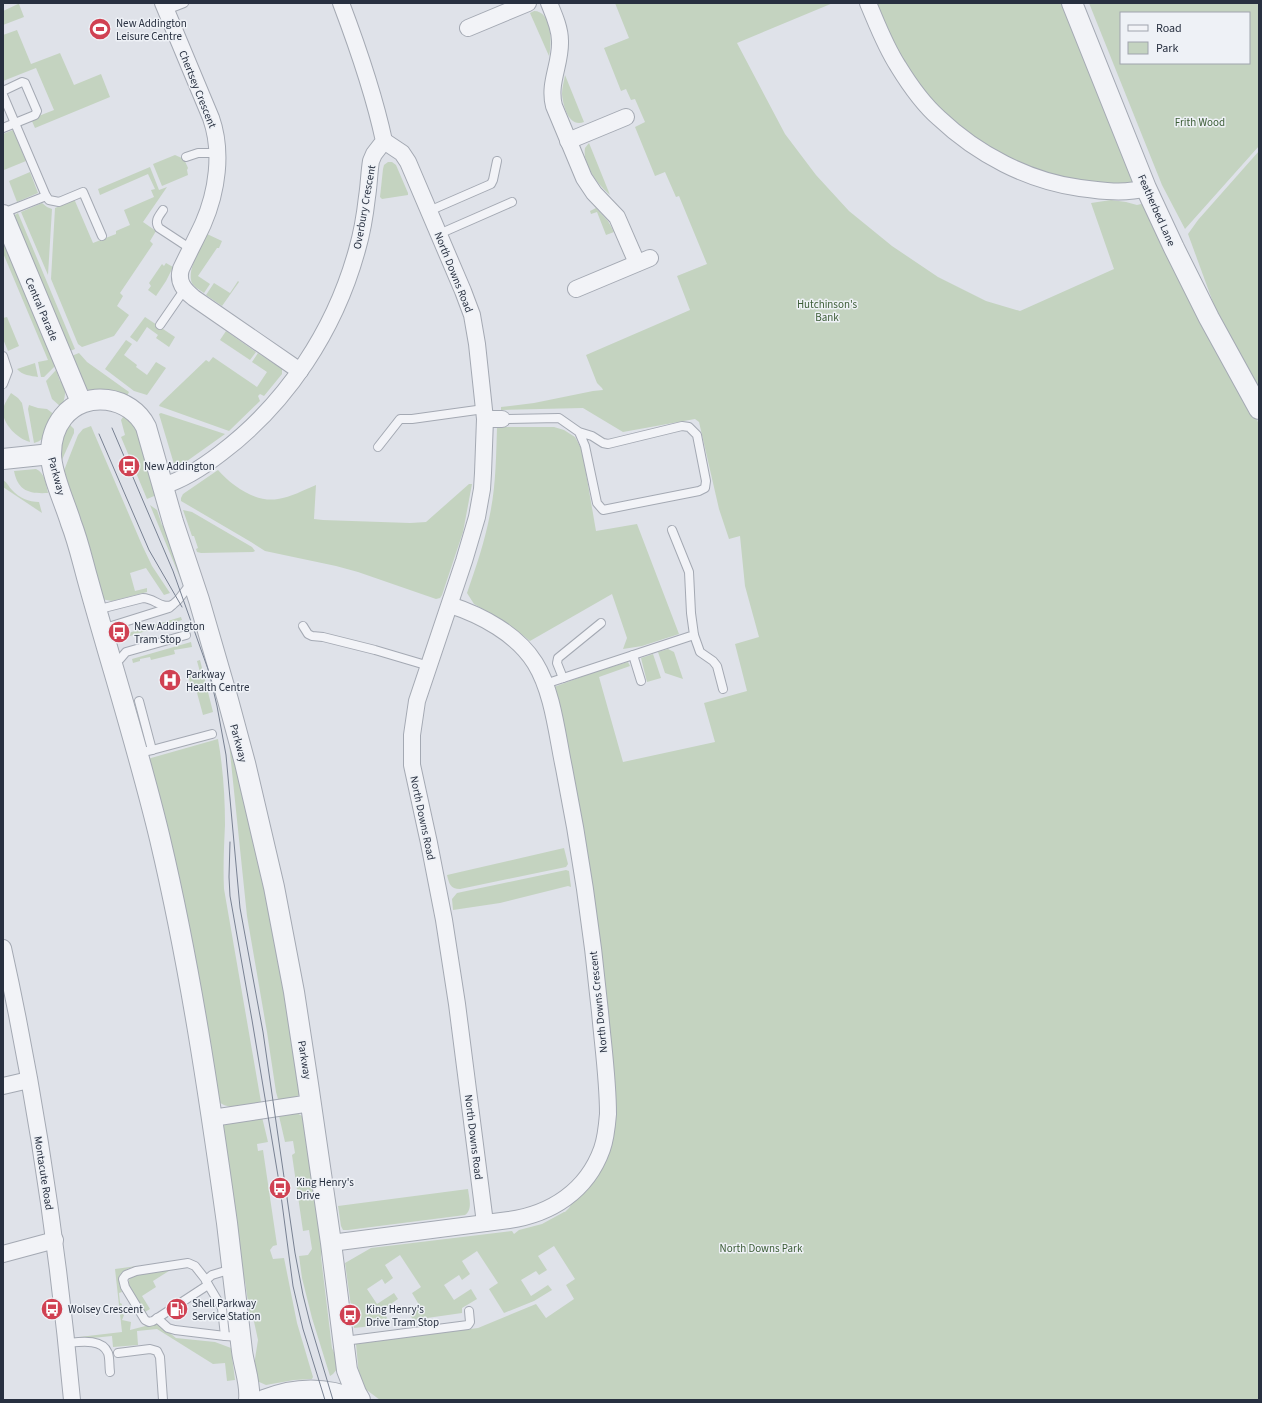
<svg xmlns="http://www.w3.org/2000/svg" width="1262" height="1403" viewBox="0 0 1262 1403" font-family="'Source Sans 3',sans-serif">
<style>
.green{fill:#c4d3c0;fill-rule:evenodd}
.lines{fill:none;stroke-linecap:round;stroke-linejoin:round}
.service-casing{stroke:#a4a9b3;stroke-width:10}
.minor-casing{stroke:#a4a9b3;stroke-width:18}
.tertiary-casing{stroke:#a4a9b3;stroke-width:22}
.service{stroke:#f2f3f7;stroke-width:8}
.minor{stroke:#f2f3f7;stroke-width:16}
.tertiary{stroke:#f2f3f7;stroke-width:20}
.tram{stroke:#788192;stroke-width:1}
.labels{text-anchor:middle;stroke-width:3;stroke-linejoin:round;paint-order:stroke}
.poi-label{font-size:11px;fill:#283040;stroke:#eef1f6;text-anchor:start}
.street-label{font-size:11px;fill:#283040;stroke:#eef1f6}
.park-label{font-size:11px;fill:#3b5c35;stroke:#eef1f6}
</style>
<rect width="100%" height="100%" fill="#dfe2e9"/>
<g class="green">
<path d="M18 3H21L19 4 24 17 3 25V11L18 4Z"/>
<path d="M615 3H833L737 43 785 134 816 175 849 211 892 246 938 277 986 301 1020 311 1114 269 1091 203 1111 200 1126 202 1137 205 1145 203 1254 411 1259 425V1400H380L364 1388 359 1376 356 1344 478 1328 536 1304 546 1318 574 1299 566 1285 575 1279 554 1246 538 1256 547 1270 539 1275 536 1271 521 1280 531 1296 548 1285 552 1290 534 1301 504 1313 489 1289 498 1283 477 1251 462 1261 470 1274 462 1280 459 1275 444 1285 454 1300 471 1289 477 1299 462 1308V1313L413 1320 410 1315 421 1308 412 1293 421 1287 400 1255 385 1265 393 1278 385 1284 382 1279 367 1289 377 1304 394 1293 398 1299 382 1310 389 1321 373 1324 372 1326 354 1328 345 1263 371 1248 512 1231 514 1234 519 1230 542 1224 564 1212H565L569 1208 572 1203 571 1200 610 1140 554 687 597 671 628 662 630 666 599 677 623 762 715 742 704 703 747 691 735 644 759 637 745 586 740 536 729 539 719 509 699 422 695 419 623 432 583 408 501 410V407L534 403 593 391 603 390 602 388 597 383 586 355 690 310 677 276 707 264 679 196 676 197 665 172 655 176 635 127 645 122 635 99 631 100 626 89 621 91 604 48 629 38Z"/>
<path d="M873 3H1065L1136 178 1129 189 1034 173 966 134 915 83Z"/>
<path d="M1089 3H1259V146L1185 229 1162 185ZM1121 13H1249V63H1121Z"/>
<path d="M534 11C552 11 552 43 549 56L530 13Z"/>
<path d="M17 30 31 64 60 53 74 85 101 74 110 97 35 128 31 119 54 110 36 68 3 81V35Z"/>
<path d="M565 75 584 122C569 128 563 106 562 94 562 88 564 81 565 75Z"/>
<path d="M13 130 26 161 4 170 3 168V134Z"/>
<path d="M589 143 610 195C598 185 582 164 585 148Z"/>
<path d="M1259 151V390L1218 316 1188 234 1198 220Z"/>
<path d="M175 155 184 159 188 168 187 170 188 175 162 186 153 164Z"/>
<path d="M388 162H392L396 165 408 193V195L382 199 380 197 383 169 384 165Z"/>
<path d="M150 167 159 190 167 187 143 222 156 231 150 241 153 244 120 293 123 296 117 306 129 315 114 336 82 347 78 344 51 279 55 208 72 201H75L93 243 116 234V231L130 225 124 210 154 197 151 190 155 189 148 174 100 195 98 189Z"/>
<path d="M30 172 38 193 17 202 9 181Z"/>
<path d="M42 203 47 207 52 209 48 275 21 212Z"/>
<path d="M596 208 608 221 614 232 606 235 597 212 591 214 590 211Z"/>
<path d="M18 213 75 349 70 351 13 216Z"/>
<path d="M3 234 55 366 44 377H41L38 362 48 360 3 253Z"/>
<path d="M207 234 222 241 219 248H217L198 276 210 284 204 293C200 290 194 287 192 283 186 270 202 246 207 234Z"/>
<path d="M166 263 173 267 166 281 156 296 148 290 151 286 149 283 162 264 164 266Z"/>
<path d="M238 281 239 282 222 306 206 295 214 283 230 293Z"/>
<path d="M7 317 19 346 8 351 3 339V318Z"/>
<path d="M145 317 175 337 169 347 156 338 158 335 147 327 137 342 130 337Z"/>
<path d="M226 331 256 352 250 360 220 340Z"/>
<path d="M126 340 132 344 124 355 137 365 136 367 147 375 156 362 166 368 147 395 134 391 105 369Z"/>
<path d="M79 353 87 362 129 392 127 396 90 391 84 387 71 357 74 355Z"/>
<path d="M258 353 282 369V374L264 396 260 394 258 396 260 401 229 431 159 406 160 404 206 360 209 362 213 357 257 387 267 372 252 362Z"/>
<path d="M35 363 38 377C31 376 22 375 17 369Z"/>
<path d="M56 370 60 381 63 380C66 390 66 398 61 407L52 399 46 381Z"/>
<path d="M11 393 18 398 22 403 30 442C18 439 2 424 3 410 4 404 8 398 11 393Z"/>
<path d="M29 405 38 408 47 409 55 415C50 426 47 440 34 443L28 409Z"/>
<path d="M161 413 225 434 180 466H176L174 464 159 414Z"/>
<path d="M125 414 134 423 159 494 147 499 121 437 125 435 121 420Z"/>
<path d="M69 424 74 429V433L61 462 58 447Z"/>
<path d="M91 426 142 545 152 566 170 593 164 595 146 568 130 573 135 591 147 588V592L112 601 101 599 63 473 78 435 83 429Z"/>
<path d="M502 427H554L564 430 575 437 582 450 596 531 637 524 679 634 642 646 623 649 627 638 612 594 530 641 507 623 474 604 467 593C476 567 485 541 490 514 496 485 496 457 497 428Z"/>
<path d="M36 469C45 473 46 484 48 493 29 494 18 491 14 471Z"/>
<path d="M218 470C232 486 256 503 278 499 291 497 304 490 316 485L314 519 323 520 410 523 426 522 469 484H472L463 532 442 595 440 598 436 599 358 572 336 566 265 551 251 542 181 501V498L183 494Z"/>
<path d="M3 480C8 483 8 486 12 490 19 498 29 502 39 502L42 513 3 487Z"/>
<path d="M150 505 157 510 162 525 164 526H169L183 576 181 580Z"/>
<path d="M183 510 192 512 252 547 255 551 253 552 201 553 197 552 196 549 198 548 194 536H192Z"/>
<path d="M181 617 182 620 117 640 119 652H118L115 637Z"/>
<path d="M191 642 192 647 174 650 175 654 151 660 150 657 140 659V661L133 663 132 659Z"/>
<path d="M668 649 674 652 683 679 665 673 658 652Z"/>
<path d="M653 654 661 678 647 682 641 658Z"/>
<path d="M200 660 213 712 203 715 196 689H192L188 676 200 672 197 661Z"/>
<path d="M218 739C223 768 225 796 225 825 224 847 223 868 224 889L261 1102 259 1104C246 1105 230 1111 219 1102L149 759 151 758Z"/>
<path d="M231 741 273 915 301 1093 295 1098 280 1101 278 1099 276 1092 267 1032 247 916 229 743Z"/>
<path d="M564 848 568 864 566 867 460 889C450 889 449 883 447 875Z"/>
<path d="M566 870 569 871 571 887 568 886 500 903 453 910 452 899 457 893Z"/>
<path d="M295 1112 302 1116 307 1123 324 1234 321 1257 332 1348 340 1366V1368L337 1369 333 1374 330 1376 312 1318 302 1278 299 1256 308 1255 312 1249 309 1230 303 1231 292 1155 295 1153 293 1141 285 1142 279 1116 281 1114Z"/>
<path d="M262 1117 268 1142 257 1144 258 1151 263 1150 277 1245 273 1246 270 1250 273 1259 284 1258 297 1323 313 1377 312 1379 294 1380 266 1385 257 1381 254 1365 258 1340 253 1317 250 1316 245 1281 239 1270 222 1128 226 1123Z"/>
<path d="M468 1189C469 1198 473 1210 465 1215L348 1230H343L341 1226 338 1206Z"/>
<path d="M137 1266C120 1270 115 1275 122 1292L119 1293 120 1303 122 1304 121 1308 123 1309 122 1314 124 1315 122 1320 131 1322 130 1330 157 1323 176 1338 215 1342 231 1348 235 1380 227 1381 225 1363 213 1364 157 1329 137 1331 138 1345 113 1347 112 1336 82 1339 79 1337 122 1332 115 1269Z"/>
<path d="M172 1269 153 1281 156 1287 142 1296 150 1309 145 1312 129 1286V1280L132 1276Z"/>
</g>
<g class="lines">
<g class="service-casing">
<g id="service">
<path d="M166 10 184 3"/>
<path d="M3 91 22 82 25 83 37 111 35 115 3 128"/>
<path d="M3 95 46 196"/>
<path d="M186 157 198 153H218"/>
<path d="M163 210C159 216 154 221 159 228L191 249"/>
<path d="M429 211 491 184 493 180 497 161"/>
<path d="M3 213 46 196 49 200 59 202 83 192 102 236"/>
<path d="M439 234 512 202"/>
<path d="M160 325 180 296 185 290"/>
<path d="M3 356 8 371 3 384"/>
<path d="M502 419 559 418 579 432 592 436 603 443 608 444 682 426 689 427 697 435 706 481 705 488 699 491 603 510 597 503 585 446 579 432"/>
<path d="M378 447 400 419H412L484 409"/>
<path d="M96 610 143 598C154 598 161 609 172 605"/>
<path d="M303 626 308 634 312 636 323 637 375 650 429 666"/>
<path d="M102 629 169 608 178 600 192 582"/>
<path d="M694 635 700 652 713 661 717 666 723 689"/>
<path d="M633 655 641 681"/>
<path d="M111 662 120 659 126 652 186 635"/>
<path d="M563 678 557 663 558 658 601 623"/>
<path d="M545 684 694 635 691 613 689 572 672 530"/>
<path d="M152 750 212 734"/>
<path d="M138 753 152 750 139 701"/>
<path d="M206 1281 222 1308 225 1336 240 1337"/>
<path d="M208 1285 153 1321 149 1322 145 1320 125 1287 123 1279 126 1275 136 1271 188 1263 195 1266 206 1280 212 1275 232 1269"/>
<path d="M157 1318 168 1328 175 1330 225 1336"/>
<path d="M344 1341 468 1325 470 1322 469 1311"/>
<path d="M67 1343C79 1342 102 1338 108 1353 110 1359 109 1366 110 1372"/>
<path d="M118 1353 150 1349 157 1351 160 1357 163 1400"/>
</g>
</g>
<g class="minor-casing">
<g id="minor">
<path d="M163 3 211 118C223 152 217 192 203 224 196 239 188 254 181 269 177 282 184 290 194 298L300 371"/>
<path d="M549 3C554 15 560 28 560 41 561 64 548 83 554 106L584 178 594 193 617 217 637 263"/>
<path d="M868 3C877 24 885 46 898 66 909 84 923 104 939 118 977 154 1028 181 1080 188 1102 191 1125 194 1146 188"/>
<path d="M468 28 528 3"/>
<path d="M384 141 402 153 408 162 463 291 472 315 477 344 485 419 483 473 482 489 477 517 464 561 417 701 412 735V765L429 843 444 920 457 1004 485 1223"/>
<path d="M568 141 626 117"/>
<path d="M576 289 650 258"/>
<path d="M485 419H502"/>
<path d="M163 486C185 479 203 467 221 453 287 403 335 330 357 250 362 233 365 215 367 197 369 185 369 173 371 161L374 154 384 141C374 94 358 48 341 3"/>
<path d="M3 948C36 1097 58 1248 72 1400"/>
<path d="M3 1086 29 1080"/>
<path d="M212 1118 311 1103"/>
<path d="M331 1243 509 1220C551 1214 587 1191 602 1149 606 1138 607 1126 608 1114 608 1080 603 1046 600 1012 592 930 580 848 564 768 557 735 553 692 535 663 517 634 481 615 450 605"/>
<path d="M3 1254 55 1240"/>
</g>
</g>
<g class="tertiary-casing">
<g id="tertiary">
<path d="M1072 3 1146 188 1174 248 1209 318 1259 409"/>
<path d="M3 215 81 402"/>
<path d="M3 459 51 454"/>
<path d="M249 1400C251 1384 244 1367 242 1351 237 1308 232 1266 227 1223 209 1094 190 966 160 839 139 751 111 664 87 577 82 559 78 541 71 523 65 503 51 474 51 454 51 441 55 427 63 417 85 389 131 396 146 427L173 522 199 600 228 700 245 763 274 887 294 992 308 1084 331 1243 347 1370 356 1393 360 1400"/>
<path d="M264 1400C294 1388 326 1387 356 1400"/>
</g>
</g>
<use href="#service" class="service"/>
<use href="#minor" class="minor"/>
<use href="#tertiary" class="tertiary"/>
<g class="tram">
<path d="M112 428 173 571 209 672 217 706 226 755 240 908 263 1032 295 1253 303 1295 310 1323 333 1400"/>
<path d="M99 434 149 550 182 607"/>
<path d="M230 842 229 877 230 896 252 1020 280 1188 293 1286 303 1329 325 1400"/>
</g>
</g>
<defs>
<g id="stadium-disc" transform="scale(1.15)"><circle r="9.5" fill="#d04152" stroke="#eef1f6"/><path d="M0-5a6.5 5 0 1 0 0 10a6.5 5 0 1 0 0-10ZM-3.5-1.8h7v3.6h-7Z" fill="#fff"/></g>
<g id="bus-disc" transform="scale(1.15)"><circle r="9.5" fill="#d04152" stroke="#eef1f6"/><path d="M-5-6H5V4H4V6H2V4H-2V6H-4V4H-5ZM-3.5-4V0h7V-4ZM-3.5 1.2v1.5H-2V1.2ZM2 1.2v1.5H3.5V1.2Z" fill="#fff"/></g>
<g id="hospital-disc" transform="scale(1.15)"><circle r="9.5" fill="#d04152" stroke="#eef1f6"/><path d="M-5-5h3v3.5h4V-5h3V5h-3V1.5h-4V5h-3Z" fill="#fff"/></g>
<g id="fuel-disc" transform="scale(1.15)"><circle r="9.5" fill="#d04152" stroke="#eef1f6"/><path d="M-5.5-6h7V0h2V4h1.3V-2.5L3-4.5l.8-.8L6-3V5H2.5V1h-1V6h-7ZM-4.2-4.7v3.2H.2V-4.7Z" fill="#fff"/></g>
</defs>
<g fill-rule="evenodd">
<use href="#stadium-disc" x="100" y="29"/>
<use href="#bus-disc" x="129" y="466"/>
<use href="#bus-disc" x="119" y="632"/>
<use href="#hospital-disc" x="170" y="680"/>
<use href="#bus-disc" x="280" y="1188"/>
<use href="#bus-disc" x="52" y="1309"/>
<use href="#fuel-disc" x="177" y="1309"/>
<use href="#bus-disc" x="350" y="1315"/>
</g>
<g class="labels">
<g class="poi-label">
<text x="116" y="27">New Addington<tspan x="116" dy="13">Leisure Centre</tspan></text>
<text x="144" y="470">New Addington</text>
<text x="134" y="630">New Addington<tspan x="134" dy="13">Tram Stop</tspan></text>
<text x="186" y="678">Parkway<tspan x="186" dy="13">Health Centre</tspan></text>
<text x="296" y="1186">King Henry's<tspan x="296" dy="13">Drive</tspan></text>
<text x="192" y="1307">Shell Parkway<tspan x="192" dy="13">Service Station</tspan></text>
<text x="68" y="1313">Wolsey Crescent</text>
<text x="366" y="1313">King Henry's<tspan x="366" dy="13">Drive Tram Stop</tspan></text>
</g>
<g class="street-label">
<text transform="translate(198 89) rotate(68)" y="4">Chertsey Crescent</text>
<text transform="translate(364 207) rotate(-80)" y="4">Overbury Crescent</text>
<text transform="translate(1157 210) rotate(66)" y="4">Featherbed Lane</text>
<text transform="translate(454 272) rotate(68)" y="4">North Downs Road</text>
<text transform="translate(42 309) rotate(67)" y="4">Central Parade</text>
<text transform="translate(57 476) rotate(75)" y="4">Parkway</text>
<text transform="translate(239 743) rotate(75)" y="4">Parkway</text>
<text transform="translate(423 818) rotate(78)" y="4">North Downs Road</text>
<text transform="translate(598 1002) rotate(-96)" y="4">North Downs Crescent</text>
<text transform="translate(305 1060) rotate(81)" y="4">Parkway</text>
<text transform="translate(474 1137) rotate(83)" y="4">North Downs Road</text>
<text transform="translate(44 1173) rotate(81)" y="4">Montacute Road</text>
</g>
<g class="park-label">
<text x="1200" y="126">Frith Wood</text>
<text x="827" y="308">Hutchinson's<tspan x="827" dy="13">Bank</tspan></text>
<text x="761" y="1252">North Downs Park</text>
</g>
</g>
<rect width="1262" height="1403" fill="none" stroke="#283040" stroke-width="8"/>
<rect x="1120" y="12" width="130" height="52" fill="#eef1f6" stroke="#9fa4ad"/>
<rect x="1128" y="25" width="20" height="6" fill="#f2f3f7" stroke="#9fa4ad"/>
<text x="1156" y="32" font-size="12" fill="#283040">Road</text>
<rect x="1128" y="42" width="20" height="12" fill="#c4d3c0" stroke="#9fa4ad"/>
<text x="1156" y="52" font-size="12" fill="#283040">Park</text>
</svg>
